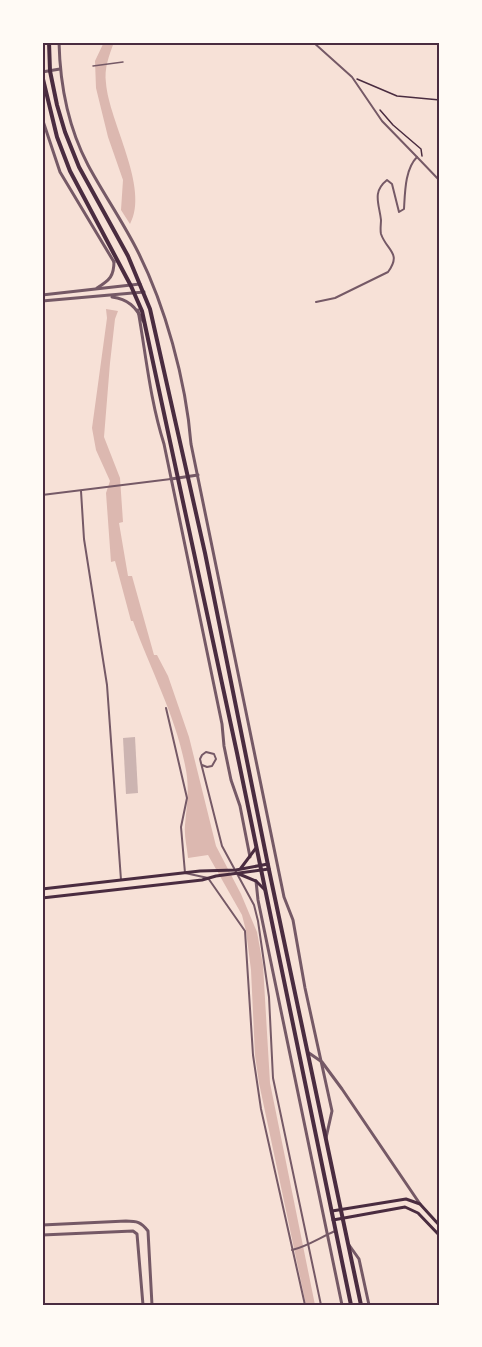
<svg xmlns="http://www.w3.org/2000/svg" width="482" height="1347" viewBox="0 0 482 1347" font-family="'Work Sans',sans-serif">
<style>
.water{fill:#dcb8b0}
.building{fill:#ccb4b1}
.lines{fill:none;stroke-linecap:round;stroke-linejoin:round}
.path{stroke:#4a2c40;stroke-width:1.5}
.pedestrian{stroke:#755966;stroke-width:1.5}
.minor{stroke:#755966;stroke-width:2}
.tertiary{stroke:#755966;stroke-width:3}
.secondary{stroke:#4a2c40;stroke-width:3}
.trunk{stroke:#4a2c40;stroke-width:4}
.neatline{fill:none;stroke:#4a2c40;stroke-width:2}
</style>
<rect width="100%" height="100%" fill="#f7e1d7"/>
<g class="water">
<path d="M104 42H114C109 56 104 68 106 83 109 122 150 188 130 224L121 210 123 180 108 137 96 88 95 61Z"/>
<path d="M106 309 118 311 115 319 110 363 104 437 120 478 123 522 119 523 128 576H132L154 655H157L168 676 189 737 216 846 241 894 257 932 263 965 270 1083 315 1305H306L259 1083 255 1055 251 970 246 931 242 915 208 855 188 858C187 847 184 836 185 825 187 803 190 788 185 765 175 714 150 669 133 621H131L115 561 111 562 106 493 110 481 96 450 92 428 107 318Z"/>
</g>
<path class="building" d="M135 737 138 793 126 794 123 738Z"/>
<g class="lines">
<g class="path">
<path d="M357 79 397 96 440 100"/>
<path d="M380 110 393 125 421 149 422 156"/>
</g>
<path class="pedestrian" d="M93 66 123 62"/>
<g class="minor">
<path d="M313 42 352 77 382 121 417 157C405 169 405 192 404 209L399 212 392 184 387 180C372 192 379 203 381 220 381 224 380 230 381 234 387 251 402 253 388 272L335 298 316 302"/>
<path d="M417 157 440 181"/>
<path d="M81 491 84 539 107 685 121 880"/>
<path d="M42 495 171 479"/>
<path d="M166 708 187 798 181 827 185 873 208 878 245 931 253 1055 261 1109 305 1305"/>
<path d="M202 765 207 767 212 766 216 759 214 754 206 752 202 755 200 759 222 846 254 905 258 921 269 997 273 1078 321 1305"/>
<path d="M292 1250C308 1246 319 1238 335 1231"/>
</g>
<g class="tertiary">
<path d="M59 42C60 85 68 127 88 165 103 193 121 219 136 248 165 304 186 381 191 444L284 897 293 920 305 988 332 1111 326 1138"/>
<path d="M42 72 60 69"/>
<path d="M42 118 60 172 114 262"/>
<path d="M97 288C110 280 114 276 114 261"/>
<path d="M42 295 140 284"/>
<path d="M112 297C128 299 136 307 143 321"/>
<path d="M42 301 144 292"/>
<path d="M138 310C146 355 150 400 164 444L222 724 224 746 231 780 240 806 250 857"/>
<path d="M171 479 198 475"/>
<path d="M256 881 258 900 342 1305"/>
<path d="M309 1053 322 1062 342 1089 420 1204"/>
<path d="M42 1225 126 1221C137 1221 141 1222 148 1231L152 1305"/>
<path d="M42 1235 133 1231 137 1234 143 1305"/>
<path d="M349 1245 359 1259 369 1305"/>
</g>
<g class="secondary">
<path d="M241 868 256 848"/>
<path d="M239 874 256 881 264 889"/>
<path d="M42 889 200 871 236 870 268 864"/>
<path d="M42 898 202 880 216 876 269 869"/>
<path d="M332 1211 406 1199 420 1204 440 1226"/>
<path d="M333 1220 405 1207 418 1213 440 1236"/>
</g>
<g class="trunk">
<path d="M49 42 50 71 57 105 65 132 79 167 128 256 150 309 205 553 269 870 361 1305"/>
<path d="M42 75 57 137 70 171 131 286 142 311 237 753 351 1305"/>
</g>
</g>
<rect width="482" height="1347" fill="none" stroke="#fffaf5" stroke-width="87"/>
<rect x="44" y="44" width="394" height="1260" class="neatline"/>
</svg>
